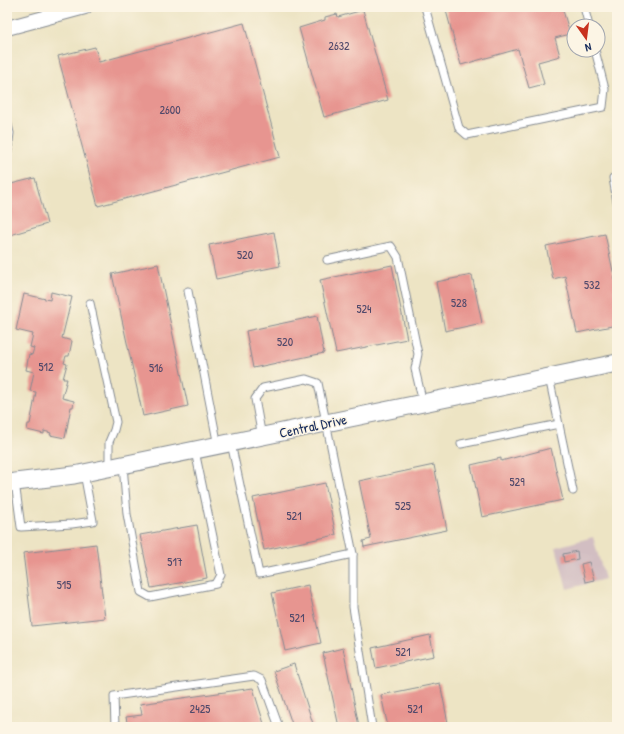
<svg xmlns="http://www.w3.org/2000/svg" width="624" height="734" viewBox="0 0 624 734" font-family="'Patrick Hand',sans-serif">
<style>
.industrial{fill:#d2bec2}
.building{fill:#e79590}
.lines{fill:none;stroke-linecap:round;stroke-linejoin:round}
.service-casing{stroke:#848a91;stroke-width:9}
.minor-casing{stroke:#848a91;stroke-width:16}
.tertiary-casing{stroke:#848a91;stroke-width:19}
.service{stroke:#fff;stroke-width:7}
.minor{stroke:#fff;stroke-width:14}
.tertiary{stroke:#fff;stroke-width:17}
.labels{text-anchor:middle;stroke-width:3;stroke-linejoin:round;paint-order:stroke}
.number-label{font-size:12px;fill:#4e486a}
.street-label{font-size:14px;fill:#1b2f5e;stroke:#fcf5e5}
</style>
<rect width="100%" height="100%" fill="#fcf5e5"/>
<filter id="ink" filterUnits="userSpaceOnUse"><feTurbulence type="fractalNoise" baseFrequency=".025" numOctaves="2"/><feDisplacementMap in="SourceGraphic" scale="8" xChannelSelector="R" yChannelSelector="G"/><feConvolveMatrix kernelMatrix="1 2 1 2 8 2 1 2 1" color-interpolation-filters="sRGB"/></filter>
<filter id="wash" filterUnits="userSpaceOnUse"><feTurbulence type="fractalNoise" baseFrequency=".012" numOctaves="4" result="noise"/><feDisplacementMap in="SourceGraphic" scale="16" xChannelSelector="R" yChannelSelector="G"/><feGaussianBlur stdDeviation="0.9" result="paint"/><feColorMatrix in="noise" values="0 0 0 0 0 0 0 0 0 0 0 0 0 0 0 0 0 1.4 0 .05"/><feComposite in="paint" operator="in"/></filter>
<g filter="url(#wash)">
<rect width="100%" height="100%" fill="#ede4c4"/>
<path class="industrial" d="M593 537 605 579 567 589 556 547Z"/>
<g id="blocks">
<g class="building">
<path d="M445 7H562L570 34 555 38 560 56 538 62 544 84 529 88 518 49 461 65Z"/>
<path d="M363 10 388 100 324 117 299 28 325 20V17L337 14 338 17Z"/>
<path d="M244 23 280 157 98 206 58 56 95 47 99 62Z"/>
<path d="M35 178 47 224 7 236V185Z"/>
<path d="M274 232 280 266 216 279 209 245Z"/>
<path d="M605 234 617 290V325L577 333 565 276 553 279 546 246Z"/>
<path d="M158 264 188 406 143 416 112 274Z"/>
<path d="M392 265 407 339 336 353 320 280Z"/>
<path d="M472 275 482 323 445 331 436 282Z"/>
<path d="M51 292 72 297 62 338 72 341 69 356H66L64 363 67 364 63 379H67L62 398 74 401 73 407H71L65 438 50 435 51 433 44 431V434L27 430 28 424H30L36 392 30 391 34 372 26 370 29 354 32 355 34 348 30 347 33 334 16 330 24 294 50 300Z"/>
<path d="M317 316 324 353 253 368 246 331Z"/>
<path d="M551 448 563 500 482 517 471 465 501 458V461Z"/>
<path d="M434 465 447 530 364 547 363 541 371 539 359 481Z"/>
<path d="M325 483 336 535 264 550 253 498Z"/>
<path d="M197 525 207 578 151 588 140 535Z"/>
<path d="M96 544 105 618 32 626 23 553Z"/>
<path d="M577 551 578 559 564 562 563 554Z"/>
<path d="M589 562 594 580 585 582 581 564Z"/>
<path d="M308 585 321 643 285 651 272 593Z"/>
<path d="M430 635 434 656 376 668 372 648Z"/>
<path d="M343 648 359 726 353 727H339L323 653Z"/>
<path d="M294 664 314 727H293L274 671Z"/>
<path d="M7 677 9 688H7Z"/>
<path d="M440 683 448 723 427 727H388L381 695Z"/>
<path d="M253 688 265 727H128L126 717 142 715 140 704Z"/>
</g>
</g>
</g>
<g filter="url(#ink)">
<use href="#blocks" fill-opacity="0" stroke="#848a91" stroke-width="1"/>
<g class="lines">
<g class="service-casing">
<g id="service">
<path d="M425 7 459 128 467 135 603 107 605 89 595 50"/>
<path d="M584 7 589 26"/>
<path d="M7 121 10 133 8 150H7"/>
<path d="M617 176 613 178 617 202"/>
<path d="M327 260 391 246 398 257 418 354 415 369 423 403"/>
<path d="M188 291 218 446"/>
<path d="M90 303 116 422 114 430 109 442V468"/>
<path d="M549 377 573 491"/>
<path d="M231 443 259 574 353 554 318 383 306 379 263 388 255 399 262 437"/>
<path d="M461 444 559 424"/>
<path d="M123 465 127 514 141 592 150 597 216 584 221 575 195 451"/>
<path d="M15 482 21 527 72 524 93 521 84 473"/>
<path d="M353 554V607L372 727"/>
<path d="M115 727 114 696 254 676 262 680 279 727"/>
</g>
</g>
<g class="minor-casing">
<path id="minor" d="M7 28 85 7"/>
</g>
<g class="tertiary-casing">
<path id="tertiary" d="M7 483 74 475 617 363"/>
</g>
<use href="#service" class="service"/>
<use href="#minor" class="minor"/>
<use href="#tertiary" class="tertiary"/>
</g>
</g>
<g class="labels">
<g class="number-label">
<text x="339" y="50">2632</text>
<text x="170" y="114">2600</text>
<text x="245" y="259">520</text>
<text x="592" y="289">532</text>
<text x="459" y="307">528</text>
<text x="364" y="313">524</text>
<text x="285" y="346">520</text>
<text x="46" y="371">512</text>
<text x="156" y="372">516</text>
<text x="517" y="486">529</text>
<text x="403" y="510">525</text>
<text x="294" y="520">521</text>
<text x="175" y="566">517</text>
<text x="64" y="589">515</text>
<text x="297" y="622">521</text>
<text x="403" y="656">521</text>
<text x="200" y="713">2425</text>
<text x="415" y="713">521</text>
</g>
<g class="street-label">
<text transform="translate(313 426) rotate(-12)" y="5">Central Drive</text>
</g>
</g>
<rect width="624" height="734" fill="none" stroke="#fcf5e5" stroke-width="24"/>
<g transform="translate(586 38) rotate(166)"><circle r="19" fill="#fcf5e5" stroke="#a2a6af"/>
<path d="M0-3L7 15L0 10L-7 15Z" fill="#c8321e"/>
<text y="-6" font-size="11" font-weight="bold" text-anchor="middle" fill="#1b2f5e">N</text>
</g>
</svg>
